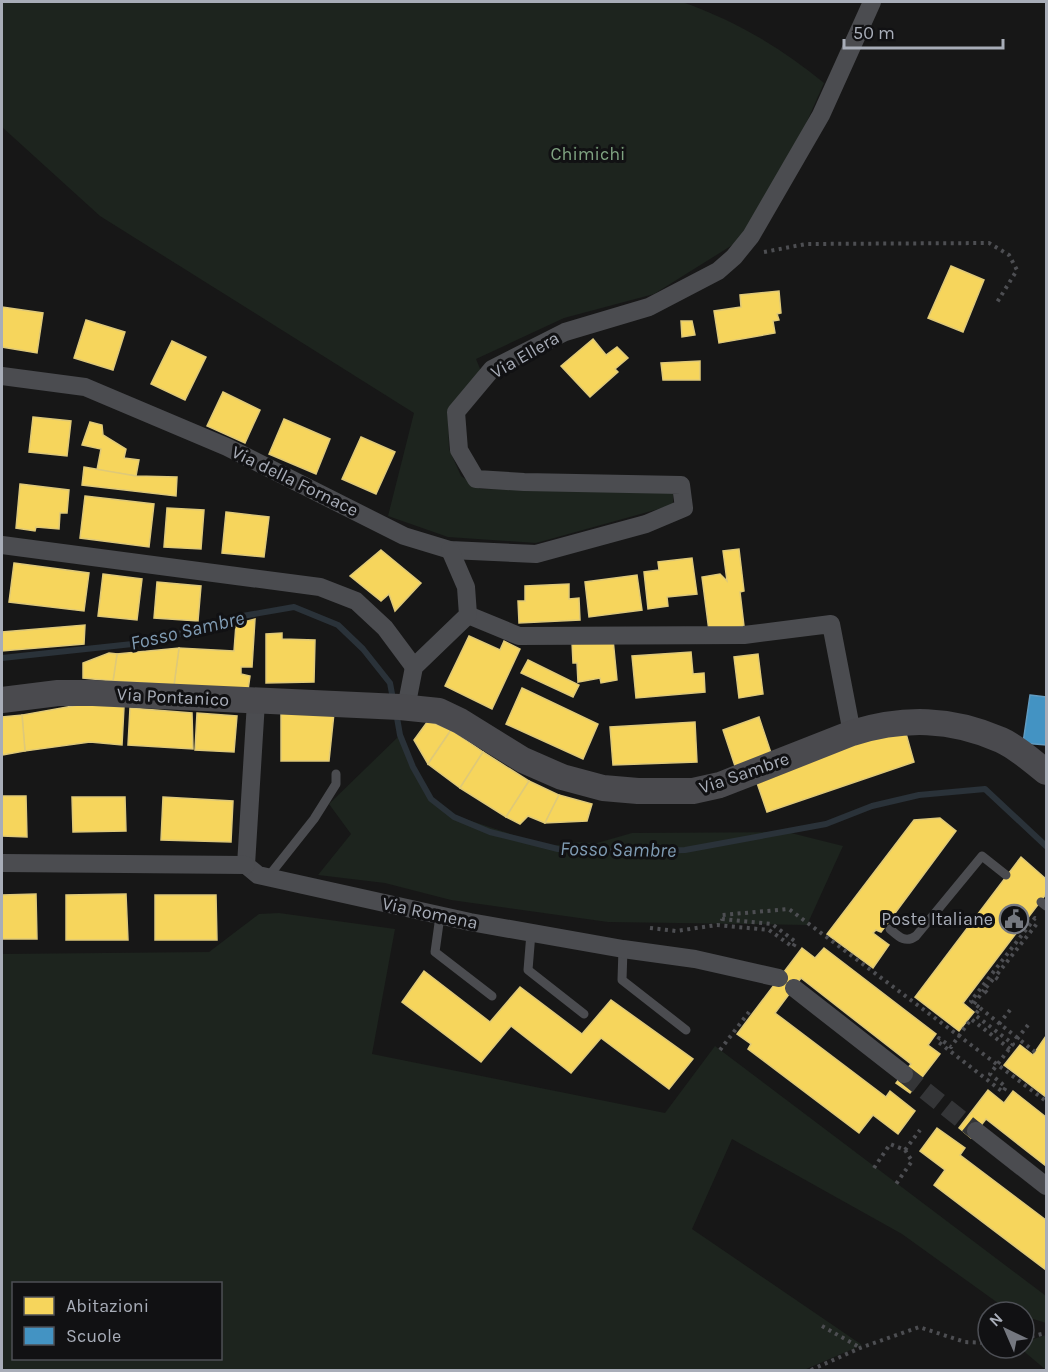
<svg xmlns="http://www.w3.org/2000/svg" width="1048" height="1372" viewBox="0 0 1048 1372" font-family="Karla,sans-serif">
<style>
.green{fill:#1d241e;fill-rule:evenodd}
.homes{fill:#f6d55c;stroke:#dfc978;stroke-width:1.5}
.schools{fill:#4393c3;stroke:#619bc0;stroke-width:1.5}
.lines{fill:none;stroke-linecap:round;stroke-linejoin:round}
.stream{stroke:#2a3239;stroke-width:6}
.street-tunnel{stroke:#343537;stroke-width:18;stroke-dasharray:18 9;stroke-linecap:butt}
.path{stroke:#4d4e52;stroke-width:4;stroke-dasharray:3 4.5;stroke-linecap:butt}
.lane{stroke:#4b4c50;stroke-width:9}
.street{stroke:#4b4c50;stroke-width:18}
.secondary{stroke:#4a4a4e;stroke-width:26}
.labels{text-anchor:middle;stroke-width:6;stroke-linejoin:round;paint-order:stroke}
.park-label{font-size:18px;fill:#7fa381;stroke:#111113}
.street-label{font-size:18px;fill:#a8adb8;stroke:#111113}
.poi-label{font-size:18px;fill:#a8adb8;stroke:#111113;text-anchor:end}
.water-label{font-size:20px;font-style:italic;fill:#7f9bb3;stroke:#111113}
</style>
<rect width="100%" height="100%" fill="#171717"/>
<g class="green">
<path d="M2 2H682C734 20 782 48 824 83L793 153 758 219 734 244 654 294 564 318 476 359 481 371 448 414 449 449 461 476 480 489 673 493V505L536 543 448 537 388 516 414 413 100 216 2 127Z"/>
<path d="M400 735 429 794 450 814 550 847 571 842 597 843 632 833 787 832 843 846 807 925 608 922 451 900 385 883 318 875 351 834 329 804Z"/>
<path d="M279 913 395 929 372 1054 665 1113 715 1046 1046 1296V1323L1024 1316V1312L1009 1311 902 1234 732 1139 692 1229 862 1345 804 1370H2V954L209 952 259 914ZM14 1284H220V1358H14Z"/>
<path d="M1046 1335V1370L1020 1348H1024V1342Z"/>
</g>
<g class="homes">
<path d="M951 266 984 280 963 332 928 318Z"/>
<path d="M779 291 781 313 777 314 779 320 773 321 775 333 719 343 714 311 741 307 740 295Z"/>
<path d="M2 307 43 313 37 353 2 347Z"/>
<path d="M86 320 125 332 113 370 74 358Z"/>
<path d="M681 321H692L695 335 682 337Z"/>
<path d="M593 339 606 355 617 347 628 358 615 369 618 372 590 397 561 366Z"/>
<path d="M172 341 206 357 185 400 151 384Z"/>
<path d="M700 361V380H663L661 363Z"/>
<path d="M223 392 260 410 245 443 207 426Z"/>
<path d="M33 417 71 421 67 456 29 452Z"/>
<path d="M284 419 330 439 316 474 269 454Z"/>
<path d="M90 422 102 425 103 435 126 449 124 458 139 460 136 476 97 470 101 449 82 445Z"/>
<path d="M361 437 395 452 376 494 342 479Z"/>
<path d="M84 467 136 476 177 477 176 496 82 485Z"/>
<path d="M20 484 69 490 67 513H60L59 529 36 527 35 531 16 528Z"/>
<path d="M85 496 154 504 149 547 80 538Z"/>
<path d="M167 508 204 510 201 549 164 547Z"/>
<path d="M226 512 269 517 264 557 222 553Z"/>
<path d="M739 549 744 591 740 592 744 626 709 631 702 577 720 574 727 581 723 551Z"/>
<path d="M381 550 421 583 395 611 389 594 381 601 350 576Z"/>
<path d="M692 558 697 594 667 597 668 606 648 609 644 572 659 570 658 562Z"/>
<path d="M14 563 89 573 84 611 9 602Z"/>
<path d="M103 574 142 579 137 620 98 616Z"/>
<path d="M637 575 642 610 589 617 585 582Z"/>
<path d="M157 582 201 586 198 621 154 618Z"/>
<path d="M569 584V599L579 598 580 620 519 623 518 601H525V586Z"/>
<path d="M255 619 252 667H241V674L250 676 248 690 174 685 179 648 234 651 236 624Z"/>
<path d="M85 625 84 644 2 651V632Z"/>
<path d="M282 633V639L315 640 314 682 266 683V634Z"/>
<path d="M469 636 500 650 504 641 520 649 492 709 445 686Z"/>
<path d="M613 639 617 680 601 683 600 678 578 682 577 663H573L572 642Z"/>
<path d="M179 648 174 685 113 681 117 654Z"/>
<path d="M691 652 693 674 704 673 705 692 636 698 632 656Z"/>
<path d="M109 653 117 654 113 681 83 678V663Z"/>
<path d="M758 654 763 694 739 698 734 657Z"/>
<path d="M528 660 579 685 573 697 521 673Z"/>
<path d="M522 688 598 724 583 759 506 724Z"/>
<path d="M84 704 124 707 122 745 90 742 25 751 22 715Z"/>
<path d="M130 708 192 713 193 749 128 745Z"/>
<path d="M281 710 334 713 329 761H281Z"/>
<path d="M197 713 237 716 234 752 195 750Z"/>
<path d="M22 715 25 751 2 755V717Z"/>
<path d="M759 717 772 756 736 769 723 730Z"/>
<path d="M428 721 451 730 428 764 414 740Z"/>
<path d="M695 722 697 762 613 765 610 727Z"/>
<path d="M451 730 483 752 460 788 428 764Z"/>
<path d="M905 730 914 762 767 812 757 783 853 742Z"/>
<path d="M483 752 529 781 506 817 460 788Z"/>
<path d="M529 781 559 795 545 823 528 816 520 824 506 817Z"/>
<path d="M559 795 592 804 587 821 545 823Z"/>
<path d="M2 796H26L27 837 2 836Z"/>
<path d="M72 797H125L126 831 73 832Z"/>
<path d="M163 797 233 801 231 842 161 840Z"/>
<path d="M940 818 956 831 881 932 876 930 873 933 889 945 873 968 827 934 914 820Z"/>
<path d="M1021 857 1046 879V894L963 1003 974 1012 959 1031 915 997Z"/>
<path d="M36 894 37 939H2V895Z"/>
<path d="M126 894 128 940H66V895Z"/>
<path d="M155 895H216L217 940H155Z"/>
<path d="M802 948 815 958 824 948 936 1034 928 1045 940 1054 910 1093 896 1083 911 1064 801 978 775 1013 886 1097 890 1091 915 1111 898 1134 873 1115 859 1133 748 1049 751 1044 737 1034Z"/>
<path d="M424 971 490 1022 520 987 582 1034 611 1000 693 1059 669 1089 601 1038 571 1073 511 1026 481 1062 402 1002Z"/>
<path d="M1046 1036V1097L1004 1065 1020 1045 1033 1055Z"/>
<path d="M988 1090 1004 1103 1013 1091 1046 1117V1166L986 1119 971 1138 959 1128Z"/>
<path d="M937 1128 965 1148 960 1155 1046 1220V1270L934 1185 945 1170 920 1151Z"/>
</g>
<path class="schools" d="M1030 695 1046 697V745L1023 743Z"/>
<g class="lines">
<g class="stream">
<path d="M2 658 151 642 237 617 294 607 338 625 363 649 390 683 393 699"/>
<path d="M396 712 400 735 413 767 431 799 454 817 490 832 558 849 623 852 685 850 826 824 872 806 919 795 985 789 1046 846"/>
</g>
<path class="street-tunnel" d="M904 1074 976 1131"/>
<g class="path">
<path d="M764 252 806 244 989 243 1009 255 1017 270 996 304"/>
<path d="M650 928 676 931 717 925 769 930 793 947 796 942 772 924 722 919V915L789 909 1046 1101"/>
<path d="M998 979 995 977 1039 921"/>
<path d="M987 993 984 990 995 977"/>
<path d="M974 1004 984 990"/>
<path d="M980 1008 1035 1052"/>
<path d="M999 1024 1010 1010"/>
<path d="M1017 1039 1028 1025"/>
<path d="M1010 1049 971 1019 951 1047 939 1038 937 1041 1003 1092 1006 1087 990 1074 1013 1044 975 1015 980 1008 971 1001 1035 918 1037 919"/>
<path d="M720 1050 749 1012"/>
<path d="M905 1150 920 1130"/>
<path d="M874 1168 890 1144 905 1150 912 1161 896 1184"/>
<path d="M822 1326 859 1347"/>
<path d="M1024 1338 1046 1333"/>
<path d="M811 1370 860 1348 919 1327 965 1342 988 1343"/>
</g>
<g class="lane">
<path d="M268 877 314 819 336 784V774"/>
<path d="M1041 902 1046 906"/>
<path d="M440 916 435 952 492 996"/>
<path d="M890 929C898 936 905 944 916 936L982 856 1006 875"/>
<path d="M531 933 528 970 584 1014"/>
<path d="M623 949 622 980 686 1030"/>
</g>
<g class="street">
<path d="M2 376 85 387 227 447 404 536 450 550 536 554 646 524 684 508 681 485 524 482 476 479 459 450 456 412 492 369 565 332 649 307 718 271 734 257 751 236 821 115 872 2"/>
<path d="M2 545 320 587 356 601 385 628 414 667"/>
<path d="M468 615 519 636 744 635 831 624 852 733"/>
<path d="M256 702 246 865 258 875 470 922 623 949 695 959 779 978"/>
<path d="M406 708 414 667 468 615 466 587 450 550"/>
<path d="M2 863 246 865"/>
<path d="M794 988 904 1074"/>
<path d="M976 1131 1046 1186"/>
</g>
<path class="secondary" d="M2 700 58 693H93L400 707 439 711 460 721 523 760 562 777 603 788 638 791H693L720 785 852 733C904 717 951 718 1001 740 1017 747 1033 762 1046 772"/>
</g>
<defs>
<g id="civic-ring" transform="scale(1.5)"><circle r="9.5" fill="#111113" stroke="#757880" stroke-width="1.5"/><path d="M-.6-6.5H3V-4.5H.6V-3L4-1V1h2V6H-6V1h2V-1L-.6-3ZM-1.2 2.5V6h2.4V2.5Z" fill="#757880"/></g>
</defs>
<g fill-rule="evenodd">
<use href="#civic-ring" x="1014" y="919"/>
</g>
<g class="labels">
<g class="park-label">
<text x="588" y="160">Chimichi</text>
</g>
<g class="street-label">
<text transform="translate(525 355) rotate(-30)" y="6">Via Ellera</text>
<text transform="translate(295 481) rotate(26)" y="6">Via della Fornace</text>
<text transform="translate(173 697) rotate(3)" y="6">Via Pontanico</text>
<text transform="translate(744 773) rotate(-19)" y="6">Via Sambre</text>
<text transform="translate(430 913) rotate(12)" y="6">Via Romena</text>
</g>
<g class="poi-label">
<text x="993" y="925">Poste Italiane</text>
</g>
<g class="water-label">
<text transform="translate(187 630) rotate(-13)" y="7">Fosso Sambre</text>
<text transform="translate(618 849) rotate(1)" y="7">Fosso Sambre</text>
</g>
</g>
<rect width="1048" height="1372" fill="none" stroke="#a8adb8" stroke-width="6"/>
<rect x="12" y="1282" width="210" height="78" fill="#111113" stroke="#4d4f55" stroke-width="1.5"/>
<rect x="24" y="1297" width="30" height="18" fill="#f6d55c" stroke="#4d4f55" stroke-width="1.5"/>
<text x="66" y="1312" font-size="18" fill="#a8adb8">Abitazioni</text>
<rect x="24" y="1327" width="30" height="18" fill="#4393c3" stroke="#4d4f55" stroke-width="1.5"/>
<text x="66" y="1342" font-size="18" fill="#a8adb8">Scuole</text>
<g transform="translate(1006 1330) rotate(316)"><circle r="28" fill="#111113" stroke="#4d4f55" stroke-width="1.5"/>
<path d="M0-4.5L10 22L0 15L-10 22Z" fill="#757880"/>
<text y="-9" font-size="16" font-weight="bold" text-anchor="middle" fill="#a8adb8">N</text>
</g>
<path d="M844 39v9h159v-9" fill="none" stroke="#a8adb8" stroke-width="3"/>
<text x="853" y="39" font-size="18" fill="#a8adb8" stroke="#111113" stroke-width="4.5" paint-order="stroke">50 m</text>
</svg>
